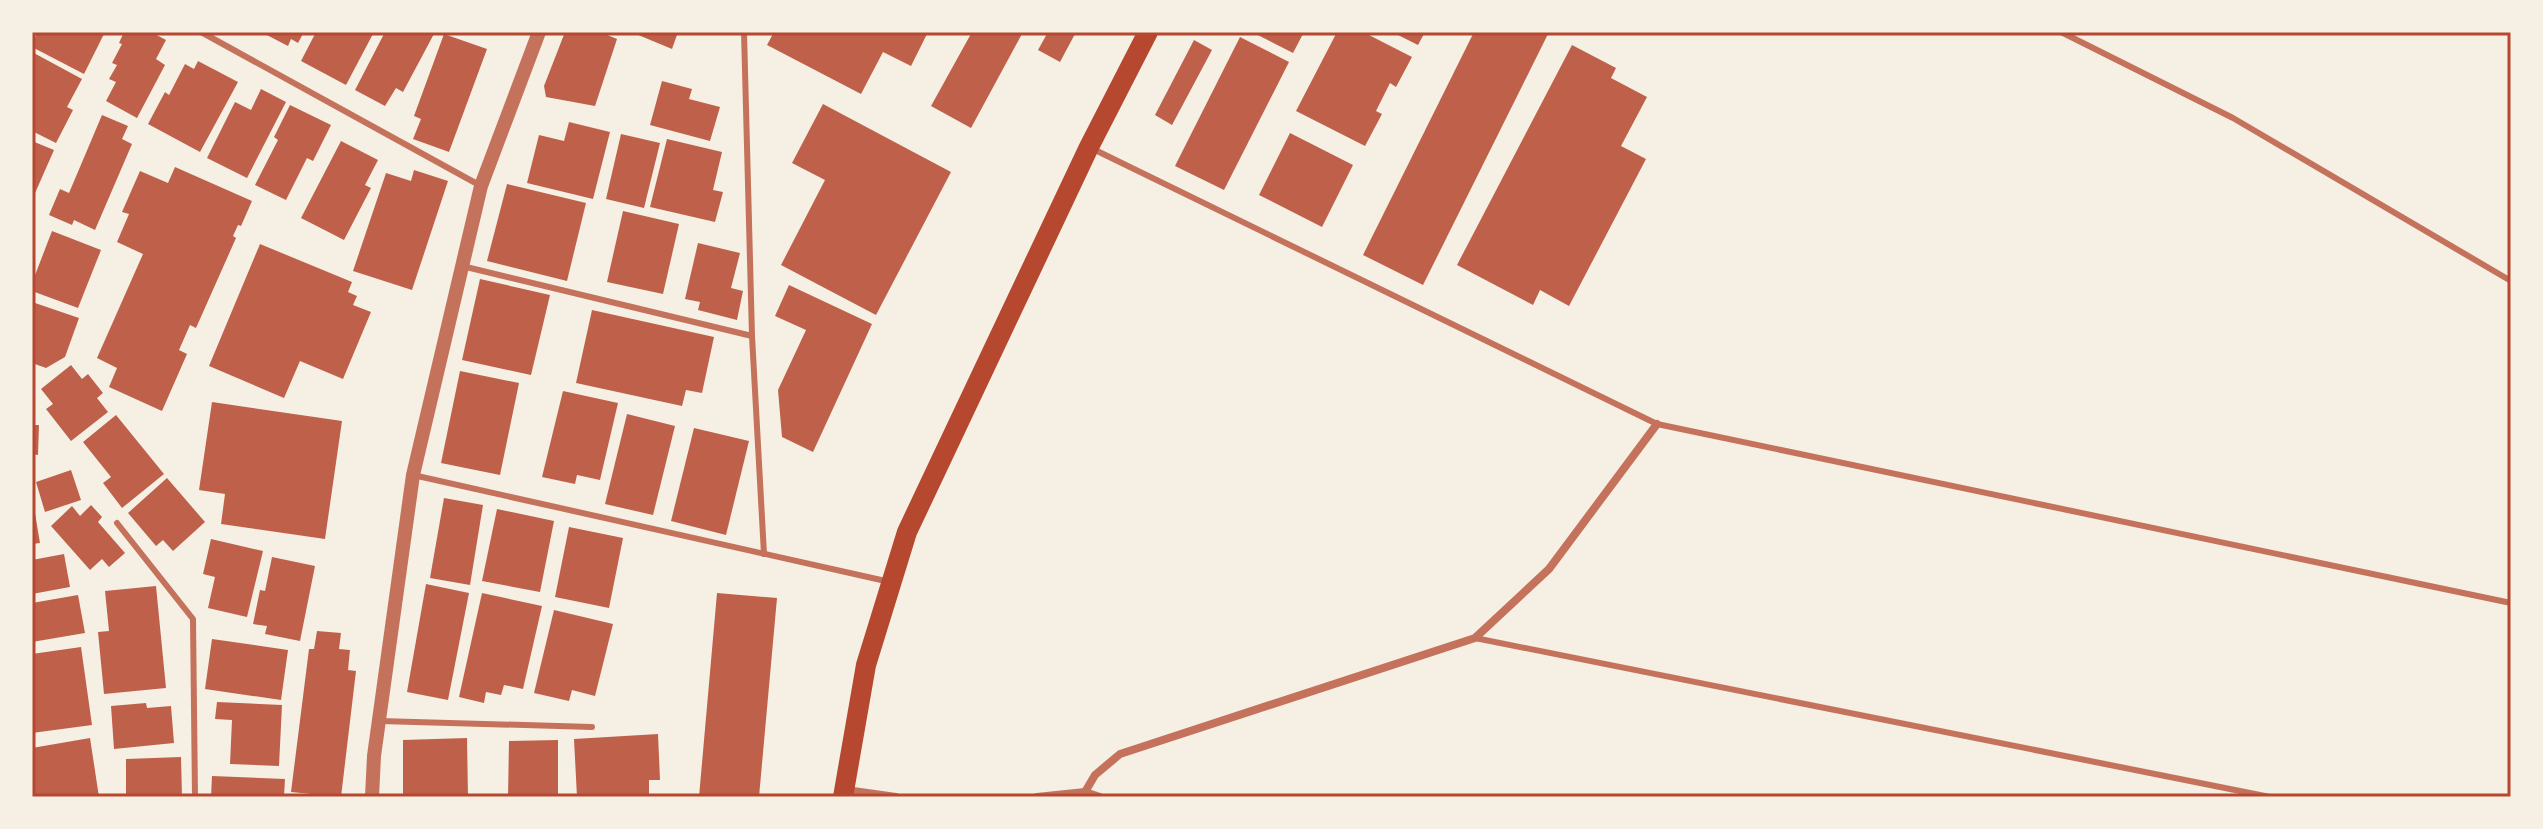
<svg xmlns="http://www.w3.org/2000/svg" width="2543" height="829" viewBox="0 0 2543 829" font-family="'Exo 2',sans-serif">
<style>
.building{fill:#bf614a}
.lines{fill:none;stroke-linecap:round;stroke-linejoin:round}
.service{stroke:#c5725c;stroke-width:6}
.minor{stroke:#c5725c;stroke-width:8}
.tertiary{stroke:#c5725c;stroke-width:14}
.primary{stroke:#b5482f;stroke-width:20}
.neatline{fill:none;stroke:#b5482f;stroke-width:3}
</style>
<rect width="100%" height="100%" fill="#f6efe4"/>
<g class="building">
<path d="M37 32H105L84 74 32 47Z"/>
<path d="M124 32H151L166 40 156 59 165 65 137 118 106 101 116 82 109 79 117 65 112 63 122 44 119 43Z"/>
<path d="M261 32H304L298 43 291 39 288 46Z"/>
<path d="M316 32H374L346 85 301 61Z"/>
<path d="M385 32H435L403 92 396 88 385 106 355 90Z"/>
<path d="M565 32H600L617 39 595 106 546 97 544 86Z"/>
<path d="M631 32H678L672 49Z"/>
<path d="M774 32H928L911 66 883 52 861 94 767 45Z"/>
<path d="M972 32H1023L971 128 931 106Z"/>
<path d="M1048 32H1076L1060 62 1038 50Z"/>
<path d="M1252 32H1304L1293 53Z"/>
<path d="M1337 32H1363L1412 57 1396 87 1390 83 1376 111 1382 114 1365 146 1296 111Z"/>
<path d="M1392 32H1425L1418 45Z"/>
<path d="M1474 32H1549L1423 285 1363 255Z"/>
<path d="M444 34 487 49 449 152 413 139 421 119 414 116Z"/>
<path d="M1240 37 1289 62 1224 190 1175 166Z"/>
<path d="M1194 40 1212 50 1172 125 1155 115Z"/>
<path d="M1572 45 1616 68 1611 78 1647 97 1621 146 1646 159 1569 306 1540 290 1533 305 1457 265Z"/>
<path d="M32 52 82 79 67 107 73 110 56 143 32 131Z"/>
<path d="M198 61 238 82 200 152 148 124 165 92 169 95 185 64 194 69Z"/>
<path d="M662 81 692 89 689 99 720 107 710 141 650 125Z"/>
<path d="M261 89 286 102 247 178 207 158 235 102 251 110Z"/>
<path d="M823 104 951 172 876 315 781 265 825 180 792 163Z"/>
<path d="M290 105 331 125 313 161 307 158 286 200 255 185 278 140 274 137Z"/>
<path d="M102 115 128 126 122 139 132 144 95 230 74 220 72 225 49 215 60 189 69 193Z"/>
<path d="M569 122 610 132 593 199 527 183 539 135 564 141Z"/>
<path d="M1290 133 1353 165 1322 227 1259 195Z"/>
<path d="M621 134 660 143 644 208 606 199Z"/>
<path d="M667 139 722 152 713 190 723 192 715 222 650 207Z"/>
<path d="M32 141 54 150 32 200Z"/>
<path d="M341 141 378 160 365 185 371 188 344 240 301 218Z"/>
<path d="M175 167 252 201 241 226 238 225 233 236 236 238 196 328 190 325 179 350 187 354 162 411 109 387 117 368 97 358 143 254 117 242 129 214 122 212 140 171 168 183Z"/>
<path d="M414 170 448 181 412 290 353 271 386 173 411 181Z"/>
<path d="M507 184 586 203 567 281 487 261Z"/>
<path d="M623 211 679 224 663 294 607 282Z"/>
<path d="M52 231 101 250 78 308 32 291V283Z"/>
<path d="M698 243 740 253 731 288 743 291 737 320 698 310 700 302 685 299Z"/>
<path d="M260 244 352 282 348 292 357 296 353 305 371 312 343 379 300 361 284 398 209 366Z"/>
<path d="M480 279 550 295 531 375 462 360Z"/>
<path d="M789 285 872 324 813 452 782 437 778 390 806 330 775 316Z"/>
<path d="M35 303 79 318 65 357 46 368 32 363V310Z"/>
<path d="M592 310 714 337 702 393 686 390 682 406 576 383Z"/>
<path d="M71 365 82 379 88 374 103 393 97 398 108 412 71 441 46 409 53 404 41 389Z"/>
<path d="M460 371 519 383 500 475 441 463Z"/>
<path d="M563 391 618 403 600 480 577 475 575 484 542 477Z"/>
<path d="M212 402 342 421 325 539 221 524 225 494 199 490Z"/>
<path d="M627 414 675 426 653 515 605 504Z"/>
<path d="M116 415 164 474 122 508 103 483 111 477 83 442Z"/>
<path d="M32 425H39L38 455 32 454Z"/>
<path d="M694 428 749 441 726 535 671 521Z"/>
<path d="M71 470 81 500 45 512 36 482Z"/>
<path d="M167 478 205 522 173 551 163 540 156 546 128 513Z"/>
<path d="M32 495 40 543 32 544Z"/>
<path d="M444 498 483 505 470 585 430 578Z"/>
<path d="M91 505 102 517 98 522 125 553 109 567 102 559 90 570 51 526 72 506 80 516Z"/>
<path d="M497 509 554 521 540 592 482 581Z"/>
<path d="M569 527 623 538 609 608 555 597Z"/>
<path d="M211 539 263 551 247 617 208 608 215 577 203 574Z"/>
<path d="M64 554 70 587 32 594V560Z"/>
<path d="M272 557 315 566 300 641 265 634 267 626 253 624 260 590 265 591Z"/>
<path d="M426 584 469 593 448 700 407 692Z"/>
<path d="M156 586 166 688 104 694 98 632 109 631 105 591Z"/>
<path d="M482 593 542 606 523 689 504 685 501 695 486 692 484 703 459 697Z"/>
<path d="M717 593 777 598 759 797H699Z"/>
<path d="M78 595 85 633 32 642V603Z"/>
<path d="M554 610 613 624 595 696 572 690 569 701 534 693Z"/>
<path d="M317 631 341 633 339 649 350 650 348 670 356 671 341 797 291 792 309 649H314Z"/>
<path d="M212 639 288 650 281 700 205 689Z"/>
<path d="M81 647 92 725 32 733V654Z"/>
<path d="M217 702 282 705 279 766 230 764 232 720 215 719Z"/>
<path d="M146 703 147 708 171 706 174 743 114 749 111 706Z"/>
<path d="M658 734 660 780H649V797H577L574 739Z"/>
<path d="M90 738 99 797H32V748Z"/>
<path d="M467 738 468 797H403V740Z"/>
<path d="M558 740V797H508L509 741Z"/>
<path d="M181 757 182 797H126V759Z"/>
<path d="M212 776 285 779 284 797H211Z"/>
</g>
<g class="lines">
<g class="service">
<path d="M201 32 481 186"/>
<path d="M744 32 752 336 764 554"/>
<path d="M2061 32 2233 118 2511 281"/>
<path d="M1093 149 1657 424 2511 603"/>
<path d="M462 266 752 336"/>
<path d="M413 475 890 582"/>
<path d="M117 523 193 619 195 797"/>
<path d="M1475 638 2270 797"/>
<path d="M380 721 592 727"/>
</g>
<g class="minor">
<path d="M846 790 896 797"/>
<path d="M1085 792 1095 775 1120 754 1475 638 1549 569 1657 424"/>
<path d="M1037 797 1085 792 1100 797"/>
</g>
<path class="tertiary" d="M372 797 374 756 413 475 481 186 539 32"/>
<path class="primary" d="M843 797 866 665 907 532 1089 147 1148 32"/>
</g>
<rect width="2543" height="829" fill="none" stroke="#f6efe4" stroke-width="68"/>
<rect x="34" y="34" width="2475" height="761" class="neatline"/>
</svg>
